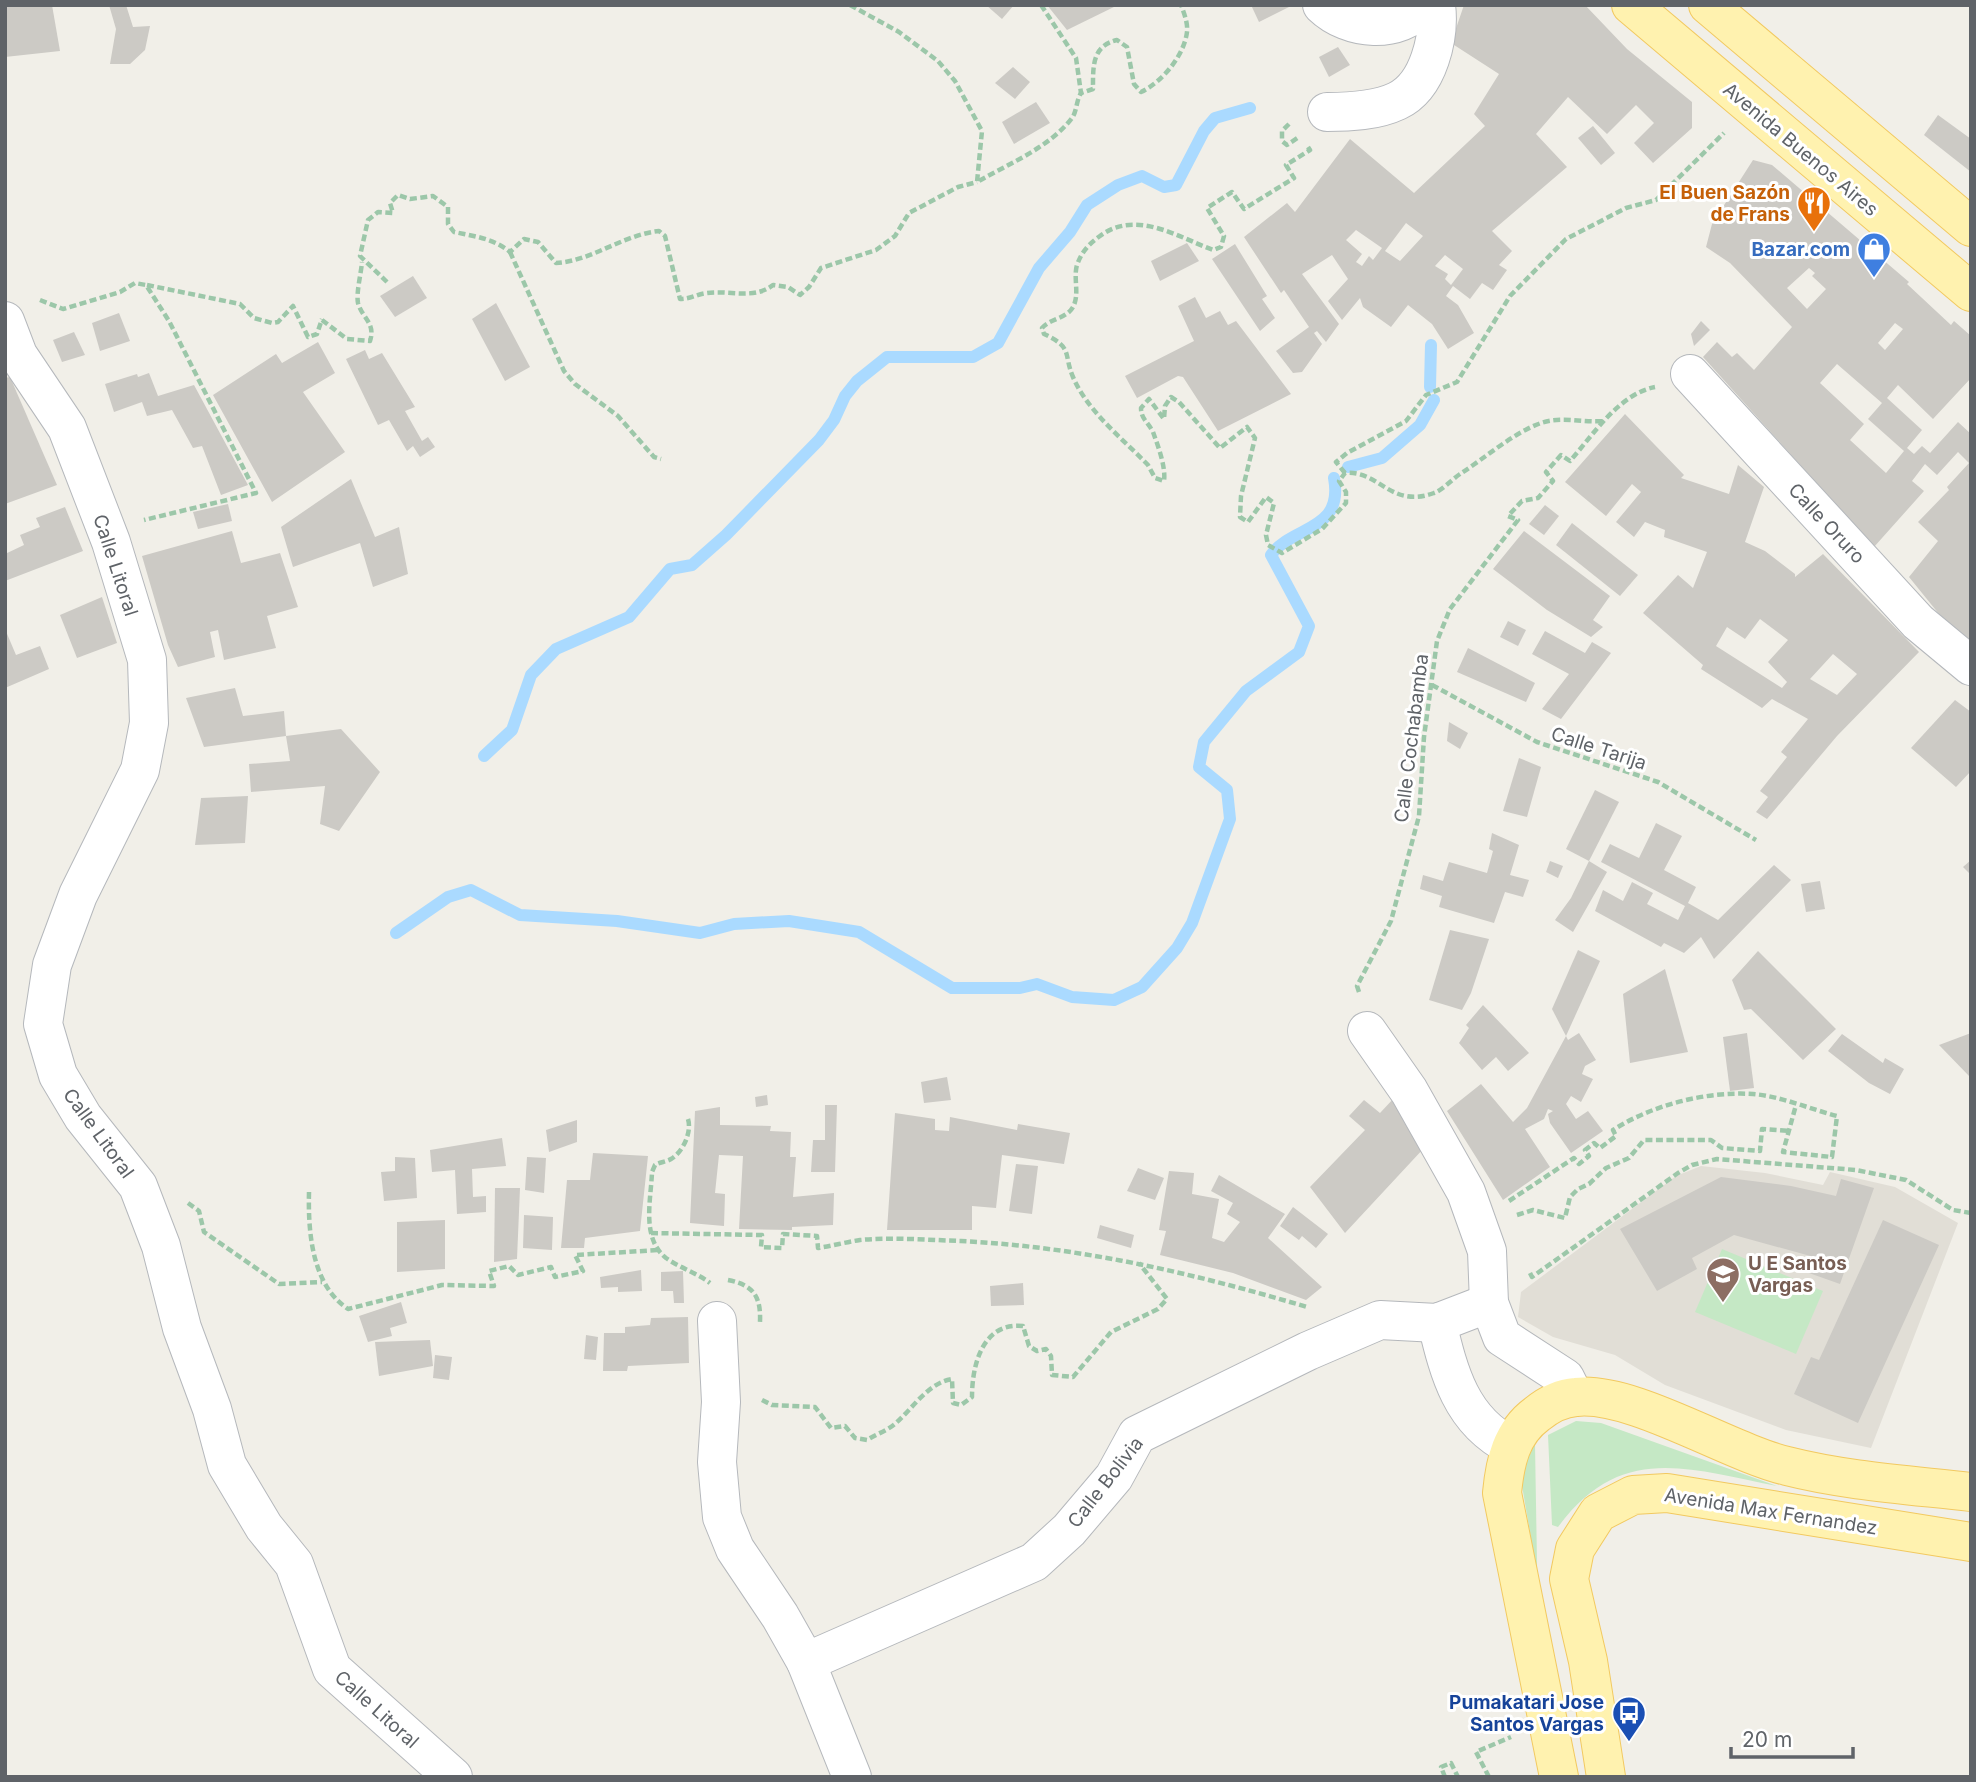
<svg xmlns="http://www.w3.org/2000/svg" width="1976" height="1782" viewBox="0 0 1976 1782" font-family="Inter,sans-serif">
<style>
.education{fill:#e1ded6}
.green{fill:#c5e8c5}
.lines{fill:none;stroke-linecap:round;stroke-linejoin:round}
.stream{stroke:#aadaff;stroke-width:12}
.building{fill:#cccac5;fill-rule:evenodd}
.minor-casing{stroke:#b5b8bc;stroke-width:40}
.major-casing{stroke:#f2c960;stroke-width:40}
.path{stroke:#9cc7a9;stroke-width:4.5;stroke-dasharray:7 3.5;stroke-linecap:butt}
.minor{stroke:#fff;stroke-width:38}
.major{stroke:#fff2af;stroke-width:38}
.labels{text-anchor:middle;stroke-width:6;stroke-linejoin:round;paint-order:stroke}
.street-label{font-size:19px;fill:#5f6368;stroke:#fff}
.food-label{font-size:19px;font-weight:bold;fill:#c56008;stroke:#fff;text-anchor:end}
.shop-label{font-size:19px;font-weight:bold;fill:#366cbe;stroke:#fff;text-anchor:end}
.education-label{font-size:19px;font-weight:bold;fill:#785e54;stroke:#fff;text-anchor:start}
.transit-label{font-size:19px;font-weight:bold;fill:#164399;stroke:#fff;text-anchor:end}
</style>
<rect width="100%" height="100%" fill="#f1efe8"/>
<path class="education" d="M1701 1166 1765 1173 1823 1185 1830 1172 1895 1187 1958 1223 1871 1448 1786 1430 1665 1385 1615 1355 1553 1337 1518 1317 1521 1292 1676 1176Z"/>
<g class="green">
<path d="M1722 1249 1823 1291 1796 1354 1695 1312Z"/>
<path d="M1576 1421 1601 1423 1777 1486C1688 1469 1621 1442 1558 1527L1552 1525 1548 1435Z"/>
<path d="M1535 1444 1538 1623 1533 1550 1520 1474Z"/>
</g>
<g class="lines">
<g class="stream">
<path d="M1430 387 1431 345"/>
<path d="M1348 467 1382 458 1420 425 1434 400"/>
<path d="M484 756 512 730 531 675 556 649 629 617 670 569 692 565 726 535 819 440 834 420 845 396 857 381 887 357H973L998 343 1039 268 1070 232 1087 205 1118 185 1142 176 1164 187 1176 185 1204 131 1215 118 1250 108"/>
<path d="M396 933 448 897 471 890 520 915 617 921 700 933 734 924 789 921 859 932 952 988H1020L1037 984 1072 997 1114 1000 1142 987 1177 948 1192 923 1230 819 1227 790 1199 767 1204 742 1246 691 1299 652 1309 626 1271 555C1293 525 1344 532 1334 478"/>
</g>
</g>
<g class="building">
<path d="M5 5H52L60 51 5 57Z"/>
<path d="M109 5H126L133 27 150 26 145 50 130 64H110L116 29Z"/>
<path d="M986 5H1014L1002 19Z"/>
<path d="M1047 5H1118L1067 30Z"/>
<path d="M1251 5H1293L1259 22Z"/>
<path d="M1464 5H1585L1627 49 1692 102V128L1653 163 1634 143 1654 123 1636 105 1607 134 1568 97 1536 134 1567 167 1492 231 1512 251 1499 265 1507 270 1493 290 1482 283 1470 299 1453 286 1446 296 1458 305 1474 333 1448 349 1432 324 1408 305 1391 327 1363 307 1360 298 1342 320 1328 301 1348 279 1332 255 1302 274 1339 324 1326 342 1317 331 1314 333 1322 344 1302 372 1293 373 1276 351 1309 327 1284 290 1281 293 1244 237 1287 203 1295 212 1350 139 1414 193 1485 126 1474 114 1499 74 1451 43ZM1406 223 1423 236 1400 261 1385 251ZM1356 230 1382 248 1373 260 1369 256 1362 266 1356 262 1362 254 1346 240ZM1445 255 1463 269 1451 285 1445 279 1448 274 1435 266Z"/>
<path d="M1338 47 1350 65 1329 77 1319 57Z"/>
<path d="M1013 67 1030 82 1015 99 995 83Z"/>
<path d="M1036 102 1050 123 1014 144 1002 122Z"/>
<path d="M1938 115 1971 139V172L1924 135Z"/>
<path d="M1593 126 1615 153 1601 165 1578 138Z"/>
<path d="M1753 160 1772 165 1909 282 1907 284 1951 325 1954 321 1971 336V378L1933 419 1898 385 1887 398 1922 430 1907 448 1914 454 1922 446 1930 453 1958 422 1971 434V642L1939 614 1909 577 1938 541 1918 522 1949 490 1947 487 1969 463 1958 452 1937 475 1925 464 1912 481 1924 491 1874 547 1703 357 1717 342 1732 357 1737 353 1754 370 1792 327 1730 263 1706 247 1712 224ZM1809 268 1815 273 1812 276 1826 289 1807 309 1787 288ZM1895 323 1903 329 1885 350 1878 343ZM1837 364 1882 403 1868 419 1904 451 1886 473 1850 440 1864 424 1820 383Z"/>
<path d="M1187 243 1199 261 1160 281 1151 261Z"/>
<path d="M1235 244 1267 296 1262 299 1275 318 1260 331 1212 259Z"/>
<path d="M413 276 427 298 395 317 380 296Z"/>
<path d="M1195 297 1206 318 1220 311 1228 325 1236 321 1291 394 1218 431 1183 377 1178 376 1137 398 1125 376 1194 341 1178 306Z"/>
<path d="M496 303 530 367 505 381 472 319Z"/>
<path d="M119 313 130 341 100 351 92 323Z"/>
<path d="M1701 321 1710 330 1694 346 1691 334Z"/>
<path d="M74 332 85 355 62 362 53 340Z"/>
<path d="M318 342 335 373 303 392 345 452 272 502 213 395 276 354 282 363Z"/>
<path d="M365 350 369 359 382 353 415 407 405 411 422 441 428 437 435 447 420 457 413 446 407 451 389 420 378 425 346 359Z"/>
<path d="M149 373 158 396 194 385 248 485 221 495 202 446 193 448 172 410 147 416 142 402 114 412 105 384 137 374 138 377Z"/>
<path d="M10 377 57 485 5 504V378Z"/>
<path d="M1625 414 1684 475 1681 478 1729 494 1738 465 1764 487 1745 542 1765 551 1795 574V577L1823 554 1919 652 1837 736 1767 819 1756 812 1768 797 1760 791 1787 757 1781 752 1808 719 1772 699 1762 708 1701 669 1703 665 1643 613 1678 575 1693 588 1707 552 1664 537 1665 530 1645 522 1634 537 1616 522 1641 492 1632 484 1606 516 1565 482ZM1760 619 1788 640 1768 662 1787 682 1782 688 1716 646 1727 627 1745 639ZM1833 654 1857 674 1837 695 1810 679Z"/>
<path d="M351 479 375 537 399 527 408 574 373 587 360 543 293 567 281 527Z"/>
<path d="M228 504 232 521 198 529 193 512Z"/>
<path d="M1545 505 1559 516 1544 535 1529 524Z"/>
<path d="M65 507 83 551 5 581V554L24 545 20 535 40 527 36 518Z"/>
<path d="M1572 523 1638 575 1620 596 1556 545Z"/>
<path d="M232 531 241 563 280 553 298 607 267 616 276 648 224 660 218 630 210 632 215 657 178 667 168 645 142 556Z"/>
<path d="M1524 531 1610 596 1593 620 1603 627 1591 637 1547 610 1493 569Z"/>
<path d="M102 597 117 643 77 658 60 615Z"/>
<path d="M1508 621 1526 630 1518 646 1500 637Z"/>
<path d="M5 629 16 655 40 646 49 669 5 688Z"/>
<path d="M1545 631 1585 653 1592 642 1611 653 1561 719 1542 709 1569 674 1532 654Z"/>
<path d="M1468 648 1535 683 1526 702 1457 672Z"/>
<path d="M235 688 243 716 284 711 286 736 204 747 186 698Z"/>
<path d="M1955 700 1971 712V771L1956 787 1911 748Z"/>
<path d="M1449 722 1468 733 1460 749 1447 741Z"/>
<path d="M341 729 380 772 339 831 320 824 325 786 251 792 249 764 290 761 286 736Z"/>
<path d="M1519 758 1541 767 1527 817 1503 811Z"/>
<path d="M1595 790 1619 802 1589 861 1566 849Z"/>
<path d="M248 796 245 843 195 845 201 798Z"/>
<path d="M1656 823 1682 836 1664 870 1696 887 1688 903 1718 920 1774 865 1791 880 1714 959 1701 937 1684 953 1664 943 1661 947 1595 911 1603 890 1623 901 1632 882 1653 893 1647 904 1678 920 1685 906 1601 862 1610 844 1639 858Z"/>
<path d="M1492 833 1519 845 1510 875 1529 880 1523 897 1505 892 1494 923 1439 907 1442 896 1420 889 1423 875 1443 881 1449 862 1487 873 1493 851 1489 849Z"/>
<path d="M1971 860V875L1963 867Z"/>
<path d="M1550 861 1563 866 1558 878 1546 872Z"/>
<path d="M1589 861 1607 872 1573 932 1555 920 1571 898Z"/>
<path d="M1820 881 1825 909 1806 912 1801 884Z"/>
<path d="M1450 930 1489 939 1471 993 1462 1010 1429 1000Z"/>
<path d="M1578 950 1600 961 1566 1036 1552 1009Z"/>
<path d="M1758 951 1836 1029 1803 1060 1751 1009 1744 1010 1732 980Z"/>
<path d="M1665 969 1688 1052 1630 1063 1623 994Z"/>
<path d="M1483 1005 1529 1053 1508 1071 1496 1057 1482 1070 1459 1043 1469 1028 1466 1025Z"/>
<path d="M1579 1033 1596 1060 1585 1066 1582 1074 1593 1079 1581 1102 1571 1096 1566 1104 1576 1119 1588 1111 1603 1131 1571 1153 1550 1123 1548 1114 1553 1111 1548 1109 1544 1119 1525 1129 1550 1167 1503 1200 1447 1111 1481 1084 1513 1122 1527 1108 1566 1036 1568 1040Z"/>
<path d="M1747 1033 1754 1088 1730 1091 1723 1037Z"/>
<path d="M1971 1033V1078L1939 1045Z"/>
<path d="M1842 1034 1883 1063 1885 1058 1904 1069 1890 1094 1869 1083 1828 1051Z"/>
<path d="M947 1077 951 1100 924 1103 921 1082Z"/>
<path d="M767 1095 768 1105 756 1107 755 1097Z"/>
<path d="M1395 1097 1424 1148 1345 1233 1310 1187 1365 1130 1349 1116 1364 1100 1380 1113Z"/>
<path d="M825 1105H837L835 1172H811L813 1140H825Z"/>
<path d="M720 1107V1125L771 1126 770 1131 791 1132 790 1157H796L793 1197 834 1193 833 1225 792 1227V1230L739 1229 743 1156 719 1155 715 1193 725 1194 724 1226 690 1223 695 1111Z"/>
<path d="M895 1113 935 1119V1130L949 1131 950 1117 1017 1130 1018 1124 1070 1133 1064 1164 1002 1155 996 1208 972 1206V1230H887Z"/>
<path d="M577 1120V1142L549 1152 546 1130Z"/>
<path d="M502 1138 506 1166 472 1169 473 1197 486 1196V1212L457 1214 455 1170 432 1172 430 1150Z"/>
<path d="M593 1153 648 1156 640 1231 585 1238 584 1248H561L567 1180H590Z"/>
<path d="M395 1157 415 1158 417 1198 384 1201 381 1172 395 1171Z"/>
<path d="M527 1157 546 1158 544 1193 525 1190Z"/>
<path d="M1016 1164 1038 1166 1032 1214 1009 1211Z"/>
<path d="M1138 1168 1164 1178 1155 1200 1127 1191Z"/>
<path d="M1169 1171 1194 1173 1192 1194 1219 1199 1212 1238 1224 1242 1240 1222 1227 1214 1233 1203 1211 1191 1219 1175 1285 1214 1268 1238 1322 1287 1306 1300 1233 1273 1160 1255 1166 1231 1159 1230Z"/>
<path d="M1721 1177 1791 1186 1836 1196 1841 1179 1874 1188 1840 1284 1809 1273 1814 1257 1734 1235 1692 1258 1697 1269 1657 1291 1620 1229Z"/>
<path d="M495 1188H520L517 1259 494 1262Z"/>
<path d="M1293 1207 1328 1234 1316 1248 1302 1236 1299 1240 1280 1226Z"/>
<path d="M524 1215 553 1217 552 1250 523 1248Z"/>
<path d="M445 1220V1269L397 1272V1222Z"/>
<path d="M1883 1220 1939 1245 1858 1423 1794 1394 1811 1357 1819 1360Z"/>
<path d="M1100 1225 1134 1235 1131 1248 1097 1238Z"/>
<path d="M641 1270 642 1291 618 1292V1287L601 1288 600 1277Z"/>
<path d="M683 1271 684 1303H674L673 1291H661V1272Z"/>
<path d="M1023 1283 1024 1305 991 1306 990 1286Z"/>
<path d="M401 1302 407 1323 390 1328 392 1336 368 1342 359 1316Z"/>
<path d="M688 1317 689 1363 628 1366 627 1371H603L604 1333H625V1327L650 1325 651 1318Z"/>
<path d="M586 1335 598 1337 596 1360 584 1359Z"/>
<path d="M430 1340 433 1366 379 1376 375 1342Z"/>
<path d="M435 1355 452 1357 449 1380 433 1378Z"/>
</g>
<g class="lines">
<g class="minor-casing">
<g id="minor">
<path d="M1322 5C1349 31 1399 35 1424 5"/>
<path d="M1327 112C1350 112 1376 111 1397 101 1429 86 1440 36 1436 5"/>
<path d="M5 321 18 355 67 428 111 542 147 660 149 723 140 770 78 895 52 965 43 1024 58 1075 83 1117 138 1186 161 1246 182 1328 212 1409 227 1465 264 1527 294 1564 332 1669 453 1777"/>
<path d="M1690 374 1918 622 1971 666"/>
<path d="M1367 1031 1409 1091 1466 1192 1487 1251 1489 1303 1502 1337 1565 1378 1574 1396"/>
<path d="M717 1321 721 1402 717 1462 722 1517 735 1549 780 1616 806 1662 852 1777"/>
<path d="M1437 1323C1449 1373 1461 1421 1511 1446"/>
<path d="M806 1662 1034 1562 1069 1530 1114 1477 1137 1435 1308 1351 1380 1320 1437 1323 1489 1303"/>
</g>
</g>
<g class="major-casing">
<g id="major">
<path d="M1631 5 1971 292"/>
<path d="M1708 5 1971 227"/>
<path d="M1559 1777 1502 1493C1505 1462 1511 1433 1537 1414 1548 1405 1562 1398 1576 1397 1633 1391 1728 1452 1787 1466 1846 1481 1910 1485 1971 1492"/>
<path d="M1606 1777 1588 1661 1569 1579 1575 1549 1598 1513 1633 1495 1667 1493 1971 1542"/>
</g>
</g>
<g class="path">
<path d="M850 5 899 32 938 61 955 81 982 131 977 182C1008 164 1049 148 1072 118 1077 111 1076 101 1081 93"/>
<path d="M1041 5 1076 58 1081 93 1093 89C1093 66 1092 46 1117 40L1127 47 1134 84 1141 92C1162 82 1184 56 1187 32 1188 23 1184 13 1181 5"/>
<path d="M1289 124 1282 131V141L1287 145 1299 137"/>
<path d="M1308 147 1310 150 1286 165 1294 178 1244 209 1232 192 1207 208 1224 236 1221 247 1213 250C1178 237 1136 209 1100 236 1089 244 1082 251 1077 265 1073 278 1080 294 1073 307 1066 319 1051 318 1042 328L1044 334C1074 348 1063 354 1073 377 1088 412 1122 438 1148 465L1155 478 1164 481C1166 467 1158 446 1153 432 1148 422 1141 419 1141 408L1149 399 1164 419 1165 406 1171 397 1179 402 1220 448 1247 427 1255 438 1241 496 1240 517 1248 522 1266 497 1274 503 1266 535 1268 545 1282 553 1322 529 1346 503V492L1339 481 1345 473C1380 470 1390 509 1434 493 1443 490 1451 480 1460 474 1485 458 1513 433 1541 423 1562 416 1583 423 1605 421"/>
<path d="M510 252 564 371 575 384 618 416 654 457 661 459"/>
<path d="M387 282 360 256 368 220 378 212 393 213 390 203 398 195 410 199 433 196 448 207V224L454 232C474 236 495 239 510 252L524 239 538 242 556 263C592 261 622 235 659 231L665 236 680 299C691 299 697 294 707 293 730 290 754 300 773 285L788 287 800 295 809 287 821 268 876 250 895 236 909 213 958 187 977 182"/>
<path d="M147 285 240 304 254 318 272 323 278 322 293 306 308 337 317 334 322 319"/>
<path d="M40 300 63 309 120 292 135 283 146 285 169 321 256 493 144 520"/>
<path d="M322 320 347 339 370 341C376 323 362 318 358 303 356 293 361 274 362 262"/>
<path d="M1345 473 1336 462 1347 453 1406 421 1426 395 1457 382 1510 296 1566 239 1626 208 1656 200 1724 133"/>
<path d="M1432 685 1537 742 1658 782 1756 840"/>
<path d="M1359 992 1357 986 1391 921 1419 816 1424 737 1437 641 1450 609 1518 520 1508 516 1522 501 1538 498 1553 481 1546 472 1561 455 1570 461C1593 435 1619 394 1655 387"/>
<path d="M688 1119C692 1132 683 1152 671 1159 666 1162 660 1162 655 1165L652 1172C651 1200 641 1238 666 1258 680 1268 697 1273 710 1283"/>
<path d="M309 1192C308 1233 312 1285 348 1309L442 1285 494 1286 489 1271 509 1266 518 1275 551 1267 555 1277 583 1271 575 1255 659 1250"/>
<path d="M1509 1201 1574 1158 1579 1164 1589 1156 1585 1150 1594 1143 1600 1148 1616 1136 1613 1130C1652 1105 1706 1091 1753 1094 1780 1096 1810 1109 1837 1116L1832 1157 1783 1152 1796 1105"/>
<path d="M188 1203 199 1211 204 1232 279 1284 322 1282"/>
<path d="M1517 1215 1533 1210 1565 1218 1570 1197 1578 1189 1589 1184 1606 1168 1629 1158 1644 1140H1711L1722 1148 1760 1151 1762 1129 1789 1131"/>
<path d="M651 1233 762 1235 761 1247 782 1248 783 1234 817 1236 818 1248C832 1246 846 1242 860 1240 893 1237 928 1240 961 1241 1080 1247 1193 1273 1307 1307"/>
<path d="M1530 1273 1532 1277 1678 1173 1692 1165 1717 1159 1856 1170 1906 1180 1953 1210 1971 1213"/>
<path d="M728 1280C754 1285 761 1297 760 1322"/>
<path d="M762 1400 772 1405 815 1407 831 1428 845 1426 855 1438 867 1440C876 1434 887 1431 896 1423 913 1408 928 1383 952 1379L953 1403 961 1405 972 1397C972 1364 983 1322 1023 1326L1029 1346 1037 1351 1046 1349 1051 1356 1052 1375 1073 1377 1111 1332 1158 1309 1167 1299 1139 1263"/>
<path d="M1445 1777 1441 1767 1451 1763 1458 1777"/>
<path d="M1489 1777 1476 1752 1511 1737"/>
</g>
<use href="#minor" class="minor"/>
<use href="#major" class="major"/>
</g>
<defs>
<g id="restaurant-pin" transform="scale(1.75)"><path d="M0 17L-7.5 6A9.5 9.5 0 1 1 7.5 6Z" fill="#e8710a" stroke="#fff"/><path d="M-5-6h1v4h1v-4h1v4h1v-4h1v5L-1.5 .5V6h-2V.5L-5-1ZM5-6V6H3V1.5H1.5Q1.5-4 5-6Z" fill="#fff"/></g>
<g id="shop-pin" transform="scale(1.75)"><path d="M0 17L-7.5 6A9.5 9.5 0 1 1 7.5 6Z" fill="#3f7fe0" stroke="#fff"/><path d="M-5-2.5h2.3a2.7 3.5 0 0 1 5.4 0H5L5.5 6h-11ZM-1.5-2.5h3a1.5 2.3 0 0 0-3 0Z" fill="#fff"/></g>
<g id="school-pin" transform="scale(1.75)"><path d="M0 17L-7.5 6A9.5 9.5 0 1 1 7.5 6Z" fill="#8d6e63" stroke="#fff"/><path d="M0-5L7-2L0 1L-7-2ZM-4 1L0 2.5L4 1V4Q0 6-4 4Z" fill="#fff"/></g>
<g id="bus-pin" transform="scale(1.75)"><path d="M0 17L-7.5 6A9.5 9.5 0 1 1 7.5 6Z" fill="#1a4fb4" stroke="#fff"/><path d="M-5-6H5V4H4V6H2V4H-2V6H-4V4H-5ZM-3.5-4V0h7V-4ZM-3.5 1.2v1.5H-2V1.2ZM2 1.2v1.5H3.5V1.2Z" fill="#fff"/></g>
</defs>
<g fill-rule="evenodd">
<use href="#restaurant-pin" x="1814" y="203"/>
<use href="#shop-pin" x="1874" y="249"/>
<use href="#school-pin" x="1723" y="1274"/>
<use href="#bus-pin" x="1629" y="1713"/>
</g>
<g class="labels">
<g class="street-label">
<text transform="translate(1801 149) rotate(40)" y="7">Avenida Buenos Aires</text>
<text transform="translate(1827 523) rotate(47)" y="7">Calle Oruro</text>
<text transform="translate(116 565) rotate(72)" y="7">Calle Litoral</text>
<text transform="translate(1411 738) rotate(-83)" y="7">Calle Cochabamba</text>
<text transform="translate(1599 748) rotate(18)" y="7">Calle Tarija</text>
<text transform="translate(99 1133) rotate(54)" y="7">Calle Litoral</text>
<text transform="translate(1105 1482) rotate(-52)" y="7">Calle Bolivia</text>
<text transform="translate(1771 1511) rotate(9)" y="7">Avenida Max Fernandez</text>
<text transform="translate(377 1709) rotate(42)" y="7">Calle Litoral</text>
</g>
<g class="food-label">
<text x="1790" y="199">El Buen Sazón<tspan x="1790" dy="22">de Frans</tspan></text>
</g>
<g class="shop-label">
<text x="1850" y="256">Bazar.com</text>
</g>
<g class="education-label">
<text x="1748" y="1270">U E Santos<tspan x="1748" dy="22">Vargas</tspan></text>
</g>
<g class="transit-label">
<text x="1604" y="1709">Pumakatari Jose<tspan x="1604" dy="22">Santos Vargas</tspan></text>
</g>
</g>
<rect width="1976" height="1782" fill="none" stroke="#5f6368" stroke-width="14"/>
<path d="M1731 1747v10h122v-10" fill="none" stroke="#5f6368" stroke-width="3.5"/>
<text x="1742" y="1747" font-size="21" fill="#5f6368" stroke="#ffffff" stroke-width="5" paint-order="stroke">20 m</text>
</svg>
